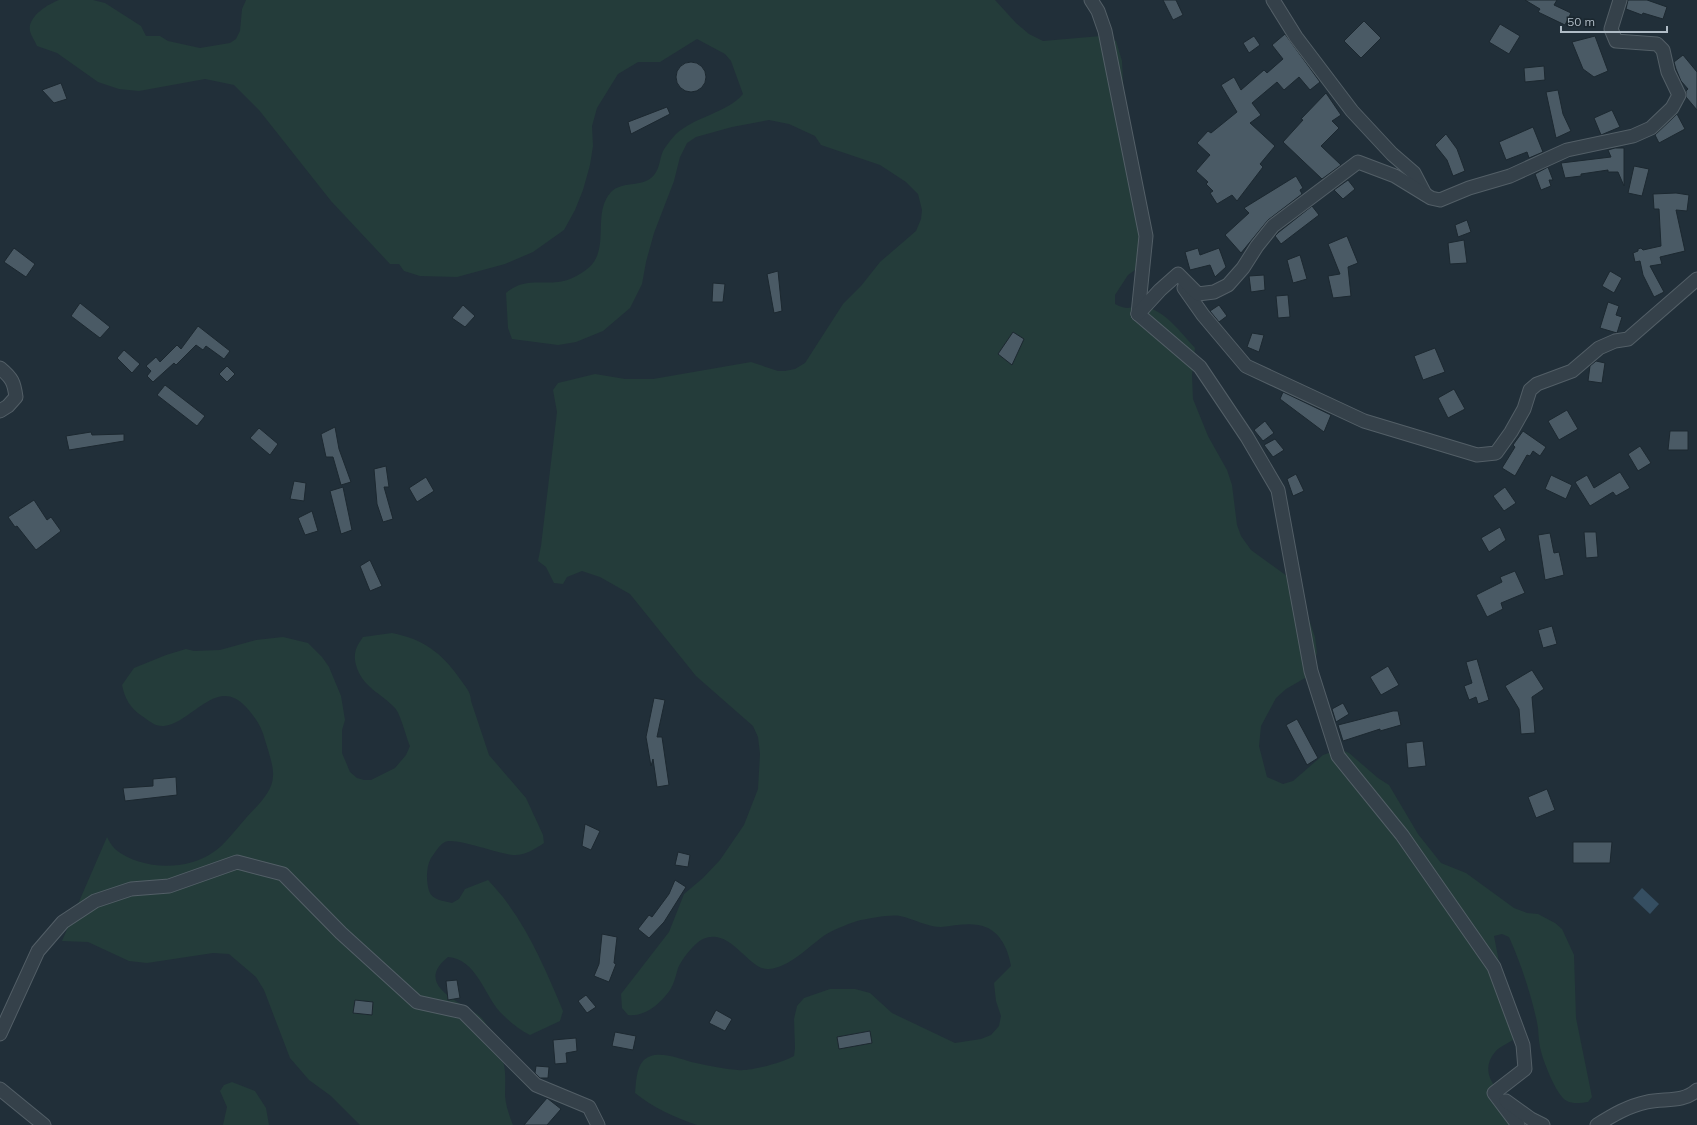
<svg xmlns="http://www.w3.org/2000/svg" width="1697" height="1125" viewBox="0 0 1697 1125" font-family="Mulish,sans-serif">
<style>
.green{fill:#243c3a}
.water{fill:#354e61}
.building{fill:#4a5a65;stroke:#1c2830}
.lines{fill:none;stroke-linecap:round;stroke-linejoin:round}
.street-casing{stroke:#535f67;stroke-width:15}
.street{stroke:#35414a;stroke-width:13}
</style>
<rect width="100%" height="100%" fill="#212f39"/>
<g class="green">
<path d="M59 0H93L105 3 141 26 146 36H160L168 41 200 48 230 43 236 39 240 31 242 9 246 0H995L1016 23 1029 34 1043 41 1101 36 1116 41 1122 61 1127 159 1150 237 1135 270 1128 275 1115 295V304C1130 312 1131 305 1145 307 1166 311 1181 333 1195 348L1192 375 1193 399 1208 436 1227 470 1232 485 1237 525 1241 536 1251 550 1291 579 1298 587 1315 637 1317 653 1310 672 1305 678 1286 689 1276 698 1261 726 1259 746 1267 777 1283 784 1293 781 1323 755 1340 749 1349 753 1378 778 1389 785 1418 834 1441 863 1466 873 1514 908 1527 913 1538 914 1555 923 1562 929 1574 955 1576 1018 1592 1097 1588 1102C1582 1103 1572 1104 1567 1101 1556 1096 1542 1058 1540 1047 1538 1039 1539 1030 1537 1022 1531 994 1521 964 1509 937L1502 934 1494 936 1504 988 1518 1037C1511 1042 1500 1046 1495 1052 1470 1082 1521 1110 1541 1125H697C676 1118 652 1107 635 1093 636 1083 636 1069 643 1061 655 1047 682 1060 696 1063 710 1066 724 1069 738 1070 749 1072 784 1062 794 1056L795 1048 794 1019 797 1006 804 998 830 989H855L870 993 892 1013 955 1043 981 1039 991 1035 999 1026 1001 1016 996 1001 994 983 1011 966C1008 948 999 928 978 925 966 923 953 926 941 927 928 927 914 919 900 916 892 914 870 918 861 920 852 922 833 930 825 935 808 947 790 967 769 969 748 971 730 924 701 940 693 945 682 959 678 968 676 975 674 984 670 990 660 1004 645 1017 628 1015L622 1008 621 994 669 932 684 894 703 878 720 860 744 825 758 789 760 754 758 737 753 726 696 676 630 594 600 577 582 571 567 577 563 584 554 583 546 567 538 561 541 546 557 412 553 390 558 383 595 374 625 379H653L751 362 778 371H785L795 369 805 363 843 304 861 286 880 262 916 231 921 219 922 210 918 194 906 182 880 165 821 145 815 136 789 124 769 120 732 127 696 137 687 143 680 157 674 181 654 233 646 262 642 284 630 308 603 331 576 342 558 345 512 339 508 328 506 293C523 278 538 284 558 282 567 281 576 277 583 272 614 253 590 215 611 192 622 181 640 187 651 178 660 171 659 160 663 151 666 146 672 138 676 134 696 116 727 113 743 94L731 61 725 54 697 39 660 62H638L618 74 597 108 592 126 593 146 590 165 583 190 575 210 564 230 533 252 505 264 457 277 420 276 404 271 399 264H390L331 201 259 110 234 85 205 79 139 91 119 89 98 82 57 53 37 46C35 41 31 36 30 31 27 17 48 4 59 0Z"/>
<path d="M392 633C423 639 442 653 460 679 465 686 471 692 471 701L489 755 526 798 543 835 544 843C535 849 524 856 513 855 498 854 455 837 445 842 439 845 435 853 431 858 426 867 426 881 429 891 432 900 444 901 452 903L459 899 465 889 488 880C495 888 502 895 508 904 531 935 548 975 563 1011L560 1021 530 1035C518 1029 509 1021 500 1012 484 994 476 959 448 957 414 984 458 1001 477 1014 482 1017 486 1024 489 1028 494 1036 502 1056 504 1065 506 1075 505 1086 505 1096 506 1106 509 1115 513 1125H360L331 1096 309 1080 290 1058 264 990 256 977 229 954 213 953 147 963 129 961 88 942 62 941 107 837C109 841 112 846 115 849 140 870 186 871 212 853 224 846 236 829 246 818 256 807 273 792 273 776 274 767 268 750 265 740 262 727 255 717 246 707 217 675 193 722 164 726 156 727 149 721 142 716 130 708 125 699 122 685L134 668 166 655 186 649 194 651 220 650 256 640 283 637 308 643 322 657 329 667 341 696 345 720 342 730V753L350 772 357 778 364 780H371L395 768 406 755 410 746C406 737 401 715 395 708 381 693 362 687 356 665 353 653 356 647 363 637Z"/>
<path d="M232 1082 255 1091 266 1108 269 1125H223L227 1107 220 1091 224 1085Z"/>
</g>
<path class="water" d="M1642 888 1659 904 1650 914 1633 898Z"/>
<g class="building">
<path d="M1163 0H1176L1183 15 1173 20Z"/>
<path d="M1525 0H1557L1554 5 1571 13 1565 25 1538 12 1540 9Z"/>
<path d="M1628 0H1647L1667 7 1663 19 1643 13 1642 15 1626 9Z"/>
<path d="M1364 21 1381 38 1361 58 1344 41Z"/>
<path d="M1500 24 1520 36 1509 54 1489 42Z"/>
<path d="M1285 34 1320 82 1310 90 1299 77 1284 90 1277 82 1252 103 1261 115 1250 123 1275 146 1260 164 1263 167 1237 201 1232 195 1217 204 1210 193 1213 191 1206 184 1208 182 1196 171 1210 155 1197 143 1208 131 1211 133 1237 112 1221 85 1234 77 1241 90 1264 70 1267 73 1283 59 1272 45Z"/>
<path d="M1254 36 1260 45 1249 53 1243 43Z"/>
<path d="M1595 36 1608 71 1594 77 1583 69 1572 42Z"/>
<path d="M1683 55 1697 72V110L1686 97V91L1688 89 1681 81 1676 69 1674 62Z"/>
<circle cx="691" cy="77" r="15"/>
<path d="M1544 66 1545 80 1525 82 1524 68Z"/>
<path d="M61 83 67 99 54 103 42 90Z"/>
<path d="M1558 90 1563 114 1571 131 1556 138 1546 92Z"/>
<path d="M1326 93 1341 115 1332 121 1339 128 1321 146 1341 165 1322 179 1283 142 1303 120 1301 119Z"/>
<path d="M667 107 670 114 631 134 628 122Z"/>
<path d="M1612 110 1620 127 1601 135 1594 118Z"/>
<path d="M1677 114 1685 129 1659 143 1655 135Z"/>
<path d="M1533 127 1543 152 1529 158 1527 152 1506 160 1499 142Z"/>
<path d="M1446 134 1457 149 1465 171 1453 176 1447 160 1435 145Z"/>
<path d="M1615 148H1624V186L1618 172H1608V170L1581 174V176L1565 178 1561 163 1611 157 1608 150Z"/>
<path d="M1634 166 1649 169 1642 196 1628 193Z"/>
<path d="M1548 167 1553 180H1549L1551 186 1541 190 1535 174Z"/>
<path d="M1296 176 1303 188 1300 190 1302 194 1268 220 1241 253 1225 235 1249 213 1244 208Z"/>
<path d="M1348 180 1355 189 1343 199 1334 190Z"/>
<path d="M1676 193 1689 195 1687 211 1676 210 1685 251 1660 257 1662 264 1650 266 1664 292 1654 297 1643 275 1640 261 1635 262 1633 253 1638 251V249L1641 248 1643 250 1661 246 1659 209H1654L1653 194Z"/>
<path d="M1312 206 1319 215 1281 244 1275 236 1279 232Z"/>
<path d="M1467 220 1471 232 1458 237 1455 225Z"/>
<path d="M1347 236 1358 263 1348 267 1351 296 1333 298 1328 276 1340 274 1328 244Z"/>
<path d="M1464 240 1467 263 1450 264 1448 243Z"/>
<path d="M14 248 35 264 26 277 4 262Z"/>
<path d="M1198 248 1200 255 1219 248 1226 267 1215 277 1210 265 1190 270 1185 252Z"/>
<path d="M1300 255 1307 279 1293 283 1287 260Z"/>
<path d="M778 271 782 311 774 313 767 274Z"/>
<path d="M1610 271 1622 278 1614 293 1602 286Z"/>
<path d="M1264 275 1265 290 1251 292 1249 276Z"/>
<path d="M713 283 725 284 723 302H712Z"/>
<path d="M1288 295 1290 317 1278 318 1276 296Z"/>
<path d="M1608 302 1619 306 1616 315 1622 317 1617 333 1600 328Z"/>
<path d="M80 303 110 327 100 338 71 316Z"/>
<path d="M463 305 475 316 465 327 452 318Z"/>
<path d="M1219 305 1227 316 1219 322 1210 311Z"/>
<path d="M198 326 230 351 224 359 206 346 203 350 196 345 176 365 174 363 153 382 147 376 151 371 146 366 156 357 160 362 177 345 181 349Z"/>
<path d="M1013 332 1024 339 1012 365 998 354Z"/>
<path d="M1252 333 1264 335 1259 352 1247 347Z"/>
<path d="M1435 348 1445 372 1423 380 1414 356Z"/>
<path d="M124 350 140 364 132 373 117 358Z"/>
<path d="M1596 361 1605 363 1602 383 1588 381 1590 366Z"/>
<path d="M227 366 235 374 227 382 219 374Z"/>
<path d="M165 385 205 416 197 426 157 395Z"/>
<path d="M1454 389 1465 409 1448 418 1438 398Z"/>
<path d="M1283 392 1331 415 1324 432 1280 399Z"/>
<path d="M1567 410 1578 429 1559 440 1548 421Z"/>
<path d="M1265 421 1274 433 1263 441 1254 430Z"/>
<path d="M335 427 339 449 351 482 341 485 333 457H326L321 434Z"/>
<path d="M259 428 278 444 270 455 250 438Z"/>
<path d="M1523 431 1546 447 1540 456 1533 451 1530 456 1527 455 1515 476 1502 468 1515 447 1513 445Z"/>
<path d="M1670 431H1688V450H1668Z"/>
<path d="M91 432 92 435 124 434V441L69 450 66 436Z"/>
<path d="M1275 439 1284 450 1273 457 1264 445Z"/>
<path d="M1640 446 1651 463 1638 471 1628 454Z"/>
<path d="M386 466 389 487H384L393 519 383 522 377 504 374 469Z"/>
<path d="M1620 472 1630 488 1616 496 1613 492 1590 506 1575 482 1587 475 1594 488Z"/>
<path d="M1296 474 1304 491 1293 496 1287 479Z"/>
<path d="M1551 475 1572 485 1566 499 1545 489Z"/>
<path d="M426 477 434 491 417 502 409 488Z"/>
<path d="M294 481 306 483 304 501 290 499Z"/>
<path d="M343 487 352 530 341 534 330 491Z"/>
<path d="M1505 487 1516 503 1504 511 1493 496Z"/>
<path d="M34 500 47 520 51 517 61 531 36 550 17 526 15 527 8 517Z"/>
<path d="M312 511 318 531 305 535 298 518Z"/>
<path d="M1500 527 1506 540 1489 552 1481 538Z"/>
<path d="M1584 532H1596L1598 557 1586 558Z"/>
<path d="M1550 533 1554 553 1559 552 1564 575 1545 580 1538 535Z"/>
<path d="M370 560 382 586 370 591 360 566Z"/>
<path d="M1515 571 1525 593 1501 603 1503 609 1487 617 1476 595 1502 582 1500 577Z"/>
<path d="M1552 626 1557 644 1543 648 1538 630Z"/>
<path d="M1477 659 1489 700 1478 704 1476 697 1469 700 1464 686 1472 683 1466 662Z"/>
<path d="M1388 666 1399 685 1381 695 1370 677Z"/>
<path d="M1532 670 1544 689 1532 697 1535 733 1521 734 1519 709 1505 686Z"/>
<path d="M654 698 665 700 657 737H662L669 785 657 787 653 759 651 766 646 737Z"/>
<path d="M1343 703 1349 714 1336 722 1332 709Z"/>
<path d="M1393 711H1398L1401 725 1380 731V729L1343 741 1338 725Z"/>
<path d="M1297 719 1318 758 1307 765 1286 725Z"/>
<path d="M1423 741 1426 766 1408 768 1406 743Z"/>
<path d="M176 777 177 795 125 801 123 788 153 786V779Z"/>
<path d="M1547 789 1555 810 1536 818 1528 797Z"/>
<path d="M585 824 600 831 591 850 582 846Z"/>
<path d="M1573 842H1612L1610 863H1573Z"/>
<path d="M678 852 690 855 688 867 675 865Z"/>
<path d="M675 880 686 887 664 922 649 938 638 929 649 915 652 917 669 894Z"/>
<path d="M602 934 617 937 614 963 616 964 609 982 594 976 599 964Z"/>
<path d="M457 980 460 998 448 1000 446 981Z"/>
<path d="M586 995 596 1007 587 1013 578 1001Z"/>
<path d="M355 1000 373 1002 372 1015 353 1013Z"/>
<path d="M716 1010 732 1019 725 1031 709 1023Z"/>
<path d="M870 1031 872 1043 839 1049 837 1037Z"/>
<path d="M615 1032 636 1036 633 1050 612 1046Z"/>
<path d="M576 1038 577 1051 566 1053 567 1063 555 1064 553 1040Z"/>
<path d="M536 1066 549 1067 548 1078H540L535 1073Z"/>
<path d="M547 1098 561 1109 547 1125H524Z"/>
</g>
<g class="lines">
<g class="street-casing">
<g id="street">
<path d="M1091 0 1098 11 1105 31 1146 236 1138 314"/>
<path d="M1273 0 1296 37 1352 111 1392 154 1414 173 1425 194"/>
<path d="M1184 288 1203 315 1246 366 1364 421 1477 455 1496 453 1511 432 1524 409 1530 390 1537 384 1572 371 1599 348 1615 341 1628 339 1697 279"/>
<path d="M1138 314 1200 367 1247 437 1278 490 1311 671 1338 756 1402 835 1494 967 1523 1045 1525 1069 1494 1093 1518 1125"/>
<path d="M1138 314 1160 290 1178 274 1198 294 1214 292 1228 285 1243 268 1257 246 1273 226 1358 162 1395 176 1431 198 1440 200 1469 188 1510 176 1567 150 1633 136 1651 128 1672 108 1679 95 1668 72 1663 50 1657 44 1616 41 1611 29 1620 0"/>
<path d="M0 368C12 378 14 382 16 397L8 406 0 411"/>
<path d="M0 1034 38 951 63 922 95 901 131 889 169 886 237 862 283 874 341 933 417 1002 463 1012 536 1085 589 1107 598 1125"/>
<path d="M0 1089 44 1125"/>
<path d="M1506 1101 1531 1119 1543 1125"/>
<path d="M1597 1125C1613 1115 1628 1106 1647 1102 1664 1098 1683 1103 1697 1090"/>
</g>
</g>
<use href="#street" class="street"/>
</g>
<path d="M1561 26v6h106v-6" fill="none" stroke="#b0bcc6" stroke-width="2"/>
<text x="1567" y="26" font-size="12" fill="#b0bcc6" stroke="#1a262e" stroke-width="3" paint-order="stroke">50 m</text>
</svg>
